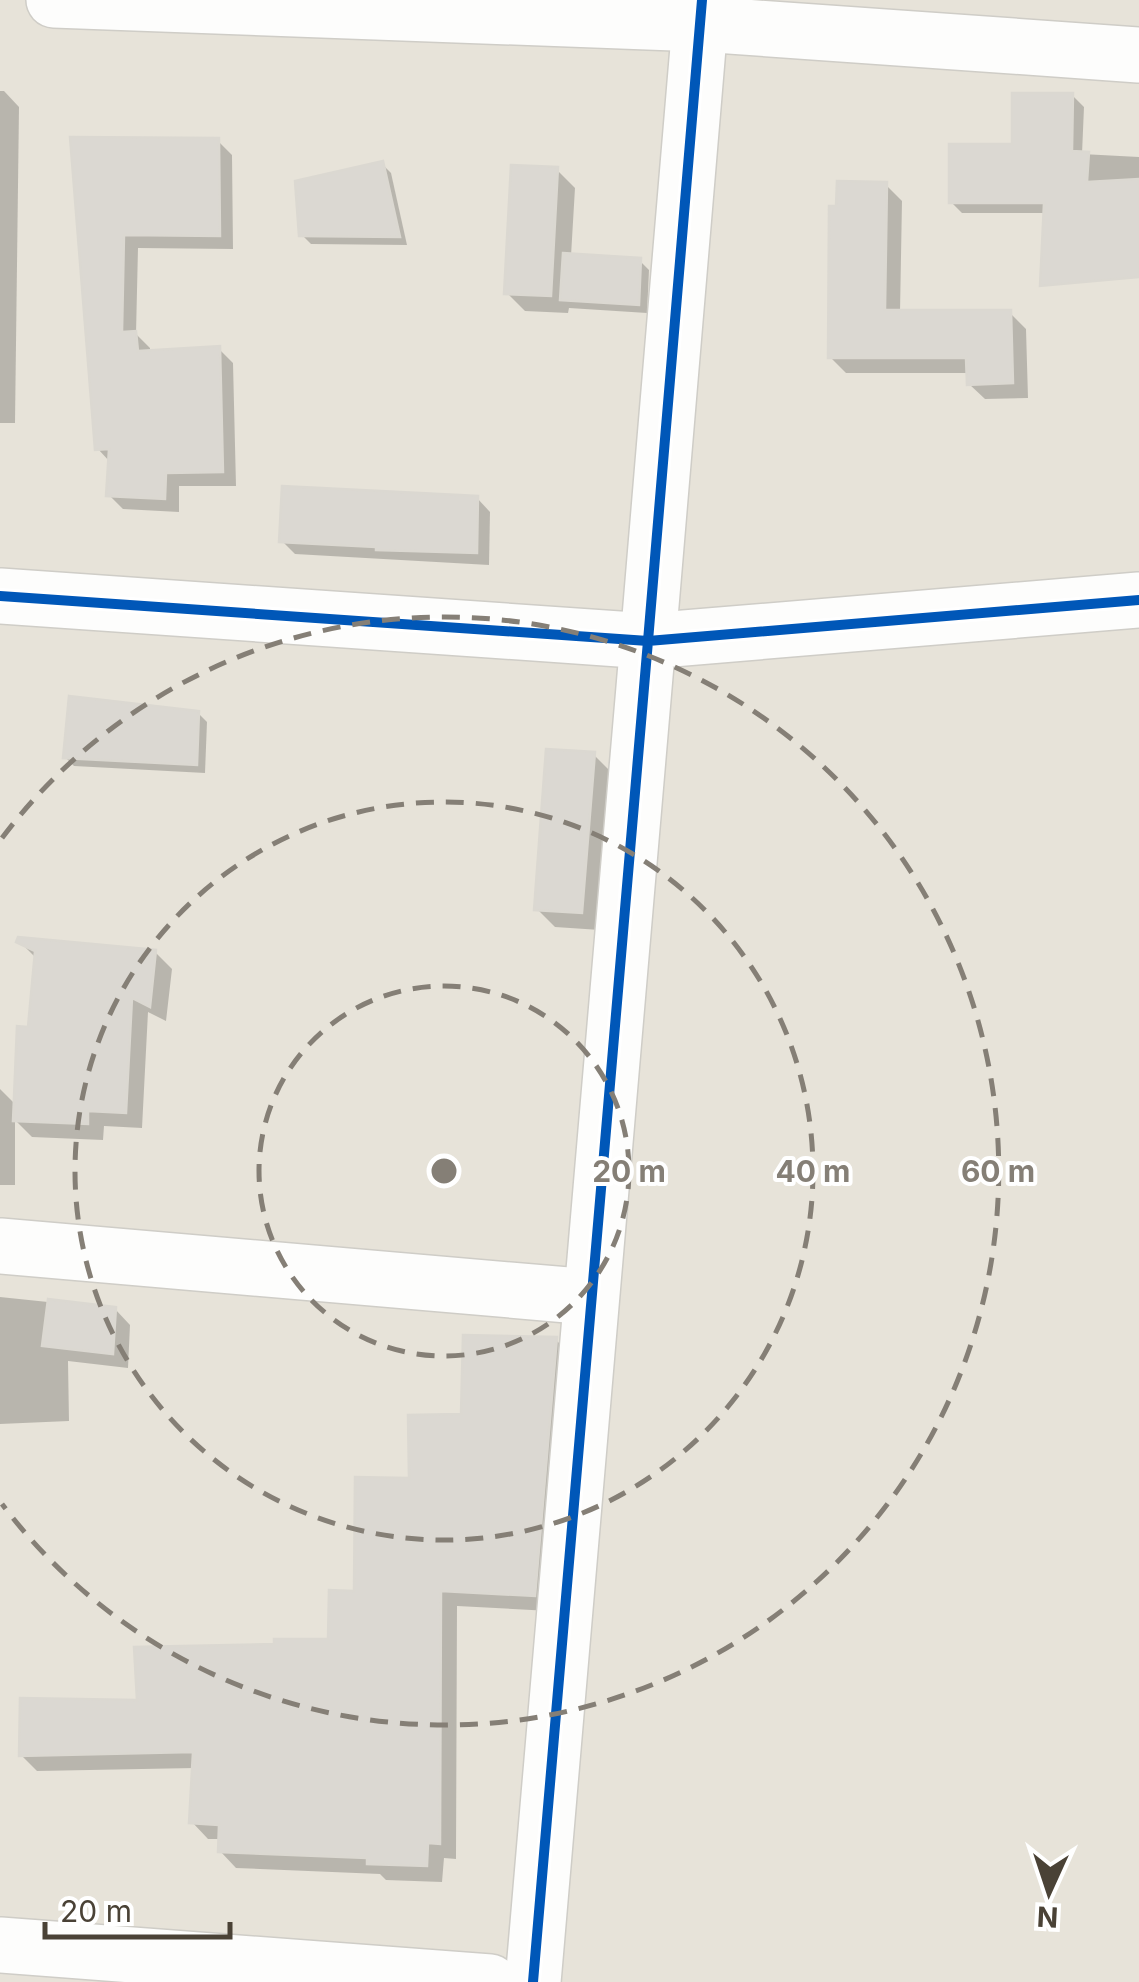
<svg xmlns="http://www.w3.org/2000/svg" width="1139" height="1982" viewBox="0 0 1139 1982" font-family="Inter,sans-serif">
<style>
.residential{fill:#e7e3d9}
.shadow{fill:#0003}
.building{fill:#dbd8d2;stroke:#dbd8d1;stroke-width:2.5}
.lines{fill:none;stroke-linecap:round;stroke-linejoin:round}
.street-casing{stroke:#cfcdc7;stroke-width:58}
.street{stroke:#fdfdfc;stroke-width:55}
.cycleway-casing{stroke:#fff;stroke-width:16}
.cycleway{stroke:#0057b8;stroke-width:10}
.ring{fill:none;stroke:#857f76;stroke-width:5;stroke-dasharray:18 12}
.centre{fill:#857f76;stroke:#fff;stroke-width:5}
.ring-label{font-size:30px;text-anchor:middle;font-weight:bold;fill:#857f76;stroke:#fff;stroke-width:8;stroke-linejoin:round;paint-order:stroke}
</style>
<rect width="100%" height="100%" fill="#f2f1ec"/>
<rect class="residential" x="0" y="0" width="1139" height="1982"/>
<g class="shadow">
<path d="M0 91H4L19 107 15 423H0Z"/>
<path d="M1072 95 1084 107 1082 154 1139 157V238L1046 213H962L951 202Z"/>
<path d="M72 140 218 141 232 155 233 249 138 248 136 334 150 348V353L219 349 233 363 236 486H179V512L123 509 109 495 110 462 98 449Z"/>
<path d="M382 164 391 173 407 245 311 244 302 235Z"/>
<path d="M557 170 575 188 571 256 640 261 649 270 647 313 569 308 568 313 525 311 507 293Z"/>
<path d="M886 185 902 201 900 313H1010L1026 329 1028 398 985 399 969 384V373H846L830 357Z"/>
<path d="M477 498 490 512 489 565 295 554 282 541Z"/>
<path d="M198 713 207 722 205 773 74 766 65 757Z"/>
<path d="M594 755 612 773 600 930 555 927 537 909Z"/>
<path d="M19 941 155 952 172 969 166 1021 148 1012 142 1128 104 1126 103 1140 32 1137 15 1120V1185H0V1089L16 1105 30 1030 37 959Z"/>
<path d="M0 1297 115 1309 130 1325 128 1368 68 1361 69 1421 0 1424Z"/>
<path d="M556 1340 572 1356 550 1611 457 1606 456 1859 444 1858 442 1882 386 1880 380 1874 236 1868 220 1851 221 1839H208L192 1822 195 1768 37 1771 21 1755 276 1646 330 1642 411 1481 463 1417Z"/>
</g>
<g class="building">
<path d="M1012 93H1073L1072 151 1089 152 1087 182 1139 179V277L1040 286 1044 203H949V144H1012Z"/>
<path d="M70 137 219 138 220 236 124 235 122 332 136 331 138 351 220 346 223 472 166 473 165 499 106 496 109 449 95 450Z"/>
<path d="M383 161 400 237 299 236 295 181Z"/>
<path d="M511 165 558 167 551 296 504 294Z"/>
<path d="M837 181 887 182 885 310H1011L1013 383 967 385 966 358H828L829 206H836Z"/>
<path d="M563 253 641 258 639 305 560 300Z"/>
<path d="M282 486 478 496 477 553 376 550V547L279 542Z"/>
<path d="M69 696 199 711 197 765 63 758Z"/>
<path d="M546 749 595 752 582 913 534 910Z"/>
<path d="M18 937 156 950 150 1007 132 998 126 1113 88 1111V1124L13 1121 17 1026 28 1027 35 951 16 942Z"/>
<path d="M48 1299 116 1307 113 1354 42 1346Z"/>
<path d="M463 1335 557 1337 535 1596 441 1591 440 1844 428 1843 427 1866 367 1864V1858L218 1852 219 1825 189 1823 193 1752 19 1756 20 1698 137 1700 134 1647 274 1644V1639H328L329 1590 354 1591 355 1477 409 1478 408 1415 461 1414Z"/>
</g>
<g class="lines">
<g class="street-casing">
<g id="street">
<path d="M54 0 701 24 1139 55"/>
<path d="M0 596 648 641 702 0"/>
<path d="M0 1246 591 1297"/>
<path d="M0 1945 490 1982"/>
<path d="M533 1982 648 641 1139 600"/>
</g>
</g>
<use href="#street" class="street"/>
<g class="cycleway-casing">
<g id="cycleway">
<path d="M0 596 648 641 702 0"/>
<path d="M533 1982 648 641 1139 600"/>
</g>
</g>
<use href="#cycleway" class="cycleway"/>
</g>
<g class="ring">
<circle cx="444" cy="1171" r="185"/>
<circle cx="444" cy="1171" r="369"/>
<path d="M2 838A554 554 0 1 1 2 1504"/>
</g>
<circle cx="444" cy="1171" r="15" class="centre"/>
<g class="ring-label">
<text x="629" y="1182">20 m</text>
<text x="813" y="1182">40 m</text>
<text x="998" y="1182">60 m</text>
</g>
<g transform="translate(1049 1892) rotate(183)" stroke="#ffffff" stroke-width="8" paint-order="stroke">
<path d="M0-8L18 38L0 25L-18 38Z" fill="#4a4236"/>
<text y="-15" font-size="28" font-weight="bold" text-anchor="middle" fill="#4a4236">N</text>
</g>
<path d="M45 1922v15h185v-15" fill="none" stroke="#4a4236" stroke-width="5"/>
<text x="60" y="1922" font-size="30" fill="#4a4236" stroke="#ffffff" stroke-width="8" paint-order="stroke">20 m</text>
</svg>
